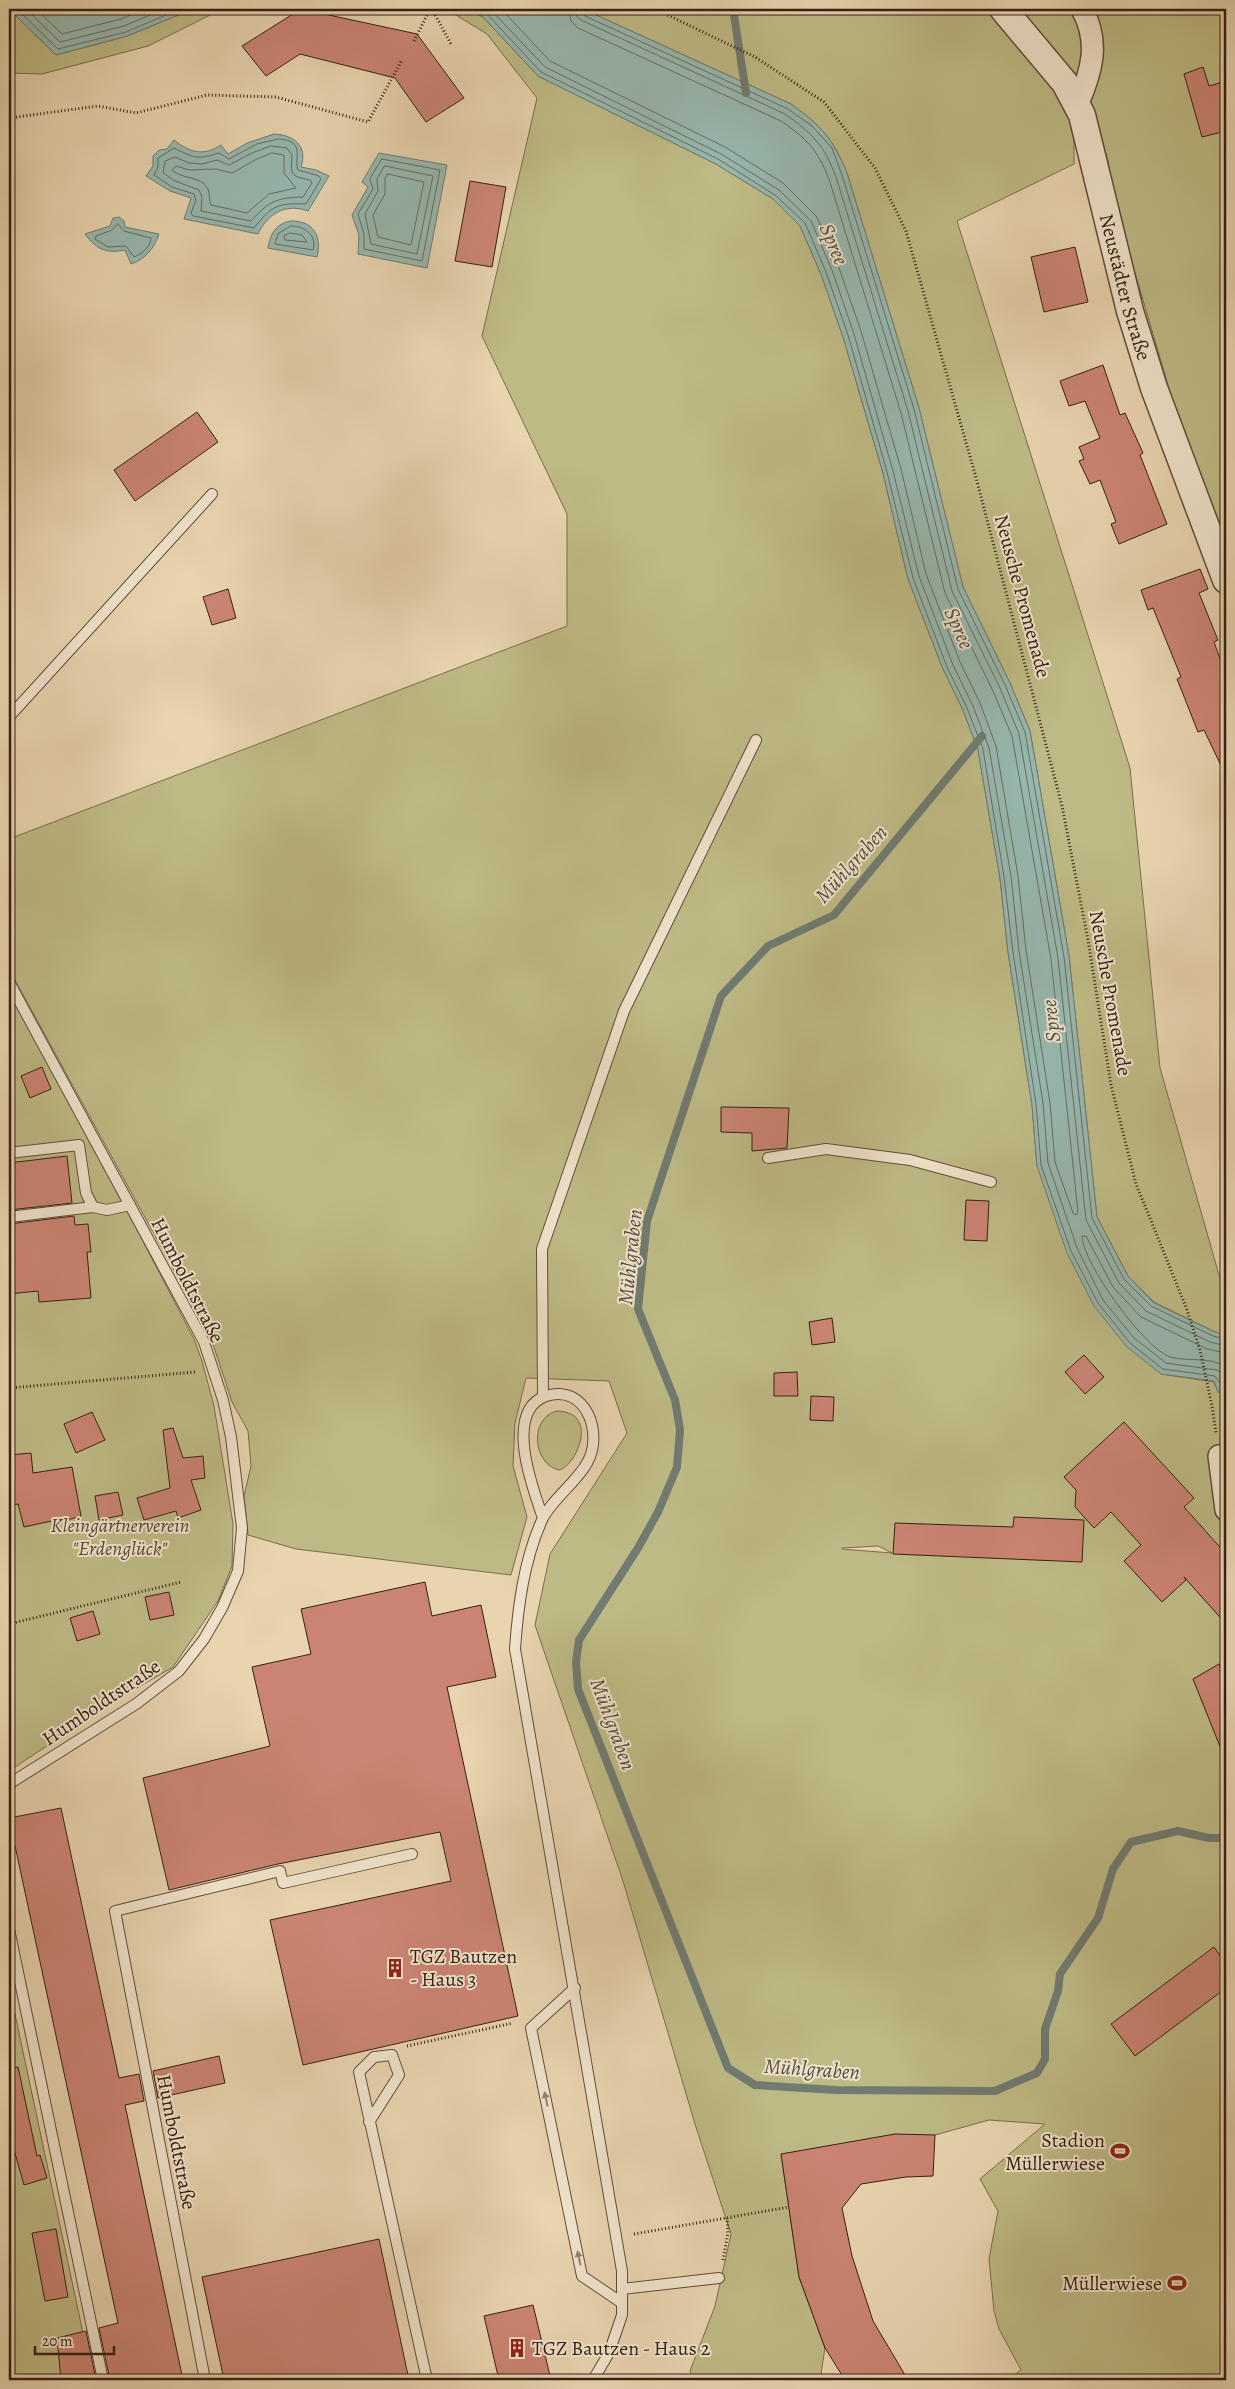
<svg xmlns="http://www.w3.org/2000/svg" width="1235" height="2389" viewBox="0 0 1235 2389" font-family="Alegreya,serif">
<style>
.green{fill:#beba85;stroke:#7a6d4c;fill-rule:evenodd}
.water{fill:#97b8af;stroke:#707b71}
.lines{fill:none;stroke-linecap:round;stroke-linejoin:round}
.shore{stroke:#666c62;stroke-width:1}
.stream{stroke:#707b71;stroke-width:8}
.building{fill:#cb8473;stroke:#362014}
.service-casing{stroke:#624d3b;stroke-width:12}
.minor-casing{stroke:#624d3b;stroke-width:24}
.tertiary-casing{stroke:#624d3b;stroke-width:29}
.path{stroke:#362014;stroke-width:3;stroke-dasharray:1 2.5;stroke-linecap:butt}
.service{stroke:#f0e3cb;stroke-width:10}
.minor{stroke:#f0e3cb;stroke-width:21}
.tertiary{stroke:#f0e3cb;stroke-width:26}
.oneway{fill:#938270}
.labels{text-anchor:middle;stroke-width:4;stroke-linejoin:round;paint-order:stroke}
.street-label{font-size:20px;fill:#362014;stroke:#f0e3cb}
.park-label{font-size:20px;font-style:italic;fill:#584630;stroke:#f0e3cb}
.poi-label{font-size:20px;fill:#362014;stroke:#f0e3cb;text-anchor:start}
.water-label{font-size:21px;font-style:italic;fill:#534e42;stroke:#f0e3cb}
</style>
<rect width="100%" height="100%" fill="#e8d4af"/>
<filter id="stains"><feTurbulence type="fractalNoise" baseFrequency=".004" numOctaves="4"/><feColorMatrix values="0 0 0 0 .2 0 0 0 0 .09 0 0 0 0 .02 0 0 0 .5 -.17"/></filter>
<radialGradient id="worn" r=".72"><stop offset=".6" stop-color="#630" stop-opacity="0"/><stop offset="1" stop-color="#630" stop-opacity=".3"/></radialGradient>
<g class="green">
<path d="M9 9 56 55 127 36 193 9H222L148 46 42 74 9 73Z"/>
<path d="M446 9H466L483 17 538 76 716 164 773 199 800 226 821 274 843 337 883 473 908 579 943 669 963 710 978 750 1000 878 1008 952 1032 1105 1037 1166 1161 1374 1214 1382 1218 1392H1226V2380H1010L1009 2379 1021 2370 999 2329 994 2311 989 2259 998 2211 980 2179 1045 2124 989 2120 935 2135 781 2154 799 2277 825 2348 820 2380H694L690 2371 715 2306 731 2234 695 2124 623 1881 535 1625 550 1554 627 1433 609 1381 526 1378 515 1423 513 1466 527 1517 511 1575 296 1549 248 1535 244 1496 251 1466 248 1431 232 1402 211 1338 9 969V839L567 626V514L482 336 537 98 487 34ZM878 1546 892 1553 842 1549V1548Z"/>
<path d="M583 9H993L1058 93 1074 131V164L957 221 1130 768 1160 1068 1223 1289 1226 1290V1335L1215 1332 1154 1302 1128 1276 1097 1217 1069 956 1030 731 1010 683 963 587 919 408 847 173C832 137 822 127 791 104Z"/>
<path d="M1021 9H1226V547L1178 419 1115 205 1108 161 1096 119 1072 71Z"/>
<path d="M9 985 194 1339 202 1361 214 1406 233 1524 232 1566 218 1601 173 1667 118 1699 9 1771Z"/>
<path d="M556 1411C600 1411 577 1466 559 1470 534 1465 528 1420 556 1411Z"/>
<path d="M9 1986 93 2380H9Z"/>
</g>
<g class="water">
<path d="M9 9H193L127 36 56 55Z"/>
<path d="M466 9H583L791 104C822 127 832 137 847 173L919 408 963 587 1010 683 1030 731 1069 956 1097 1217 1128 1276 1154 1303 1215 1332 1226 1335V1392H1218L1214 1381 1161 1374 1126 1346 1094 1306 1067 1253 1037 1166 1032 1105 1008 952 1000 878 978 750 963 710 943 669 908 579 883 473 843 337 821 274 800 226 773 199 716 164 538 76 483 17Z"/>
<path d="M274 134C294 135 308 146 301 167L316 170 329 176 308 211C286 203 268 213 258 234L184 219 191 198 170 191 146 176 153 166V156L159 150 167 149 174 140C189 152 203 157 221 145L228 154 247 143Z"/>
<path d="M379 153 447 165 427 268 358 254 359 235 352 215 368 187 362 182Z"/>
<path d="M119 217 124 221 125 227 159 234C154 248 146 259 131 264L125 250C106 254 96 249 85 234L110 226 113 218Z"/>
<path d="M290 221C314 220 322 237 317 257L268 248C270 234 276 224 290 221Z"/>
</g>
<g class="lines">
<g class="shore">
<path d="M17 9 58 49 126 32 180 9"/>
<path d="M26 9 60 42 124 26 164 9"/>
<path d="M36 9 62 34 121 19 145 9"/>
<path d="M477 9 487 14 541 72 718 159 775 195 805 223 826 272 848 335 887 472 913 578 947 667 967 708 983 749 1004 877 1013 952 1036 1104 1041 1165 1071 1251 1098 1303 1130 1343 1163 1369 1215 1376 1222 1386 1226 1387"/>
<path d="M490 9 545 67 721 154 779 190 811 221 832 270 854 334 893 471 919 576 953 665 973 706 989 748 1011 876 1019 951 1043 1103 1048 1163 1077 1248 1103 1300 1134 1338 1166 1363 1217 1370 1222 1373 1226 1380"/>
<path d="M501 9 550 61 725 147 783 183 817 217 839 268 861 331 901 469 926 574 960 662 980 703 996 746 1018 876 1026 950 1050 1103 1055 1162 1073 1213 1076 1215 1078 1212 1051 959 1012 736 993 691 945 593 901 413 829 179C817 149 807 139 781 121L578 28 571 21 568 9"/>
<path d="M575 9 577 17 583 21 785 114C813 134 824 145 836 177L908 411 952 591 1000 688 1019 734 1058 958 1086 1220 1119 1283 1146 1311 1210 1342 1226 1346"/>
<path d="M582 9 585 16 788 109 812 126 832 148 842 175 914 409 958 589 1005 685 1025 732 1064 957 1092 1218 1124 1279 1151 1306 1213 1336 1226 1339"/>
<path d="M279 139C307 141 293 159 298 170L319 176 321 179 306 204C278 203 272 205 254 228L193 216 191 213 196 200 194 194 172 187 154 175 158 167V158L174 148C194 158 197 160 219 153L229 159 257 144Z"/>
<path d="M271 146 287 148 292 155C291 174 289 176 310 180L312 183 303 197C276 198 269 201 251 221L201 211 202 197 199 190 175 181 163 173 165 161 175 157 189 163 202 164 217 160 229 165 252 153Z"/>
<path d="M272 153 284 155V173L296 188 269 194 247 213 211 205C209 201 210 195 208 189 201 175 182 180 172 170L176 166 189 170 215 169 232 173 255 160Z"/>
<path d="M382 159 440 170 422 261 364 249V234L358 214 373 189 370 179Z"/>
<path d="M385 166 433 176 417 254 371 244 365 214 378 191 377 179Z"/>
<path d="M388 174 424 182 411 245 378 237 373 215 385 194V179Z"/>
<path d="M118 224 124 231 151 238C151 246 142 254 134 257L126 246 108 247 95 239 96 236 112 230Z"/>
<path d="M291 226C306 226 317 236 313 250L275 244 278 234Z"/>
<path d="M290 233 302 235 307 242 285 240 284 236Z"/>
<path d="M1226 1353 1207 1349 1141 1317 1113 1287 1086 1236H1082C1082 1262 1144 1348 1170 1357 1188 1362 1210 1356 1226 1367"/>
</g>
<g class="stream">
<path d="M733 9 746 93"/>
<path d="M982 736 834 915 768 946 721 996 647 1221 638 1309 675 1400 680 1430 677 1467 658 1512 638 1548 579 1640 576 1662 578 1689 728 2068 755 2085 836 2090 995 2091 1037 2073 1045 2059V2029L1058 1991 1060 1974 1098 1918 1113 1869 1131 1842 1178 1831 1209 1838H1226"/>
</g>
</g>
<g class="building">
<path d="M301 9 417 34 464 98 426 122 395 78 300 54 266 76 242 46Z"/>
<path d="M1203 67 1209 86 1226 81V131L1202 137 1184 74Z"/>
<path d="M470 181 506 187 492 267 455 261Z"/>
<path d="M1075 247 1088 302 1044 312 1031 257Z"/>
<path d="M1103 365 1120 415 1125 413 1143 453 1140 455 1167 524 1119 544 1111 524 1116 522 1100 480 1090 484 1079 461 1084 459 1079 447 1100 438 1085 401 1069 406 1060 381Z"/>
<path d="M197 412 218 442 135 501 114 470Z"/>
<path d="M1200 569 1208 589 1199 593 1218 640 1214 642 1226 675V776L1204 730 1198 732 1177 679 1181 677 1153 608 1148 610 1141 590Z"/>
<path d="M228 589 236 618 212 625 203 597Z"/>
<path d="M42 1067 51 1089 30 1098 21 1076Z"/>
<path d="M721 1107 789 1108 787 1148 752 1151V1133L721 1132Z"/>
<path d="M67 1156 72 1203 9 1210V1163Z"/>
<path d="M966 1200 989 1201 987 1241 964 1240Z"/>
<path d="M74 1216 75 1225 88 1224 91 1252H87L91 1298 39 1302 38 1291 9 1294V1224Z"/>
<path d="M832 1318 835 1342 812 1345 809 1322Z"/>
<path d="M1084 1355 1104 1377 1085 1394 1065 1372Z"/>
<path d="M797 1372 798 1396H774V1373Z"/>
<path d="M811 1396 834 1397 833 1421 810 1420Z"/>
<path d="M92 1412 105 1440 76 1453 64 1424Z"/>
<path d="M1124 1422 1194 1498 1184 1507 1226 1554V1624L1184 1577 1186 1580 1162 1602 1124 1561 1141 1545 1111 1512 1094 1528 1075 1507 1076 1490 1064 1477Z"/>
<path d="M173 1428 183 1458 203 1456 205 1478 191 1480 201 1510 178 1518 176 1511 144 1520 137 1498 170 1488 163 1430Z"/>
<path d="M31 1453 33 1473 72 1467 81 1516 57 1523 56 1520 24 1527 18 1504 9 1506V1455Z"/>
<path d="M118 1492 123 1515 99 1520 95 1496Z"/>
<path d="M1014 1517 1084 1520 1082 1562 893 1554 895 1523 1013 1527Z"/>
<path d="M425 1582 432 1616 481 1605 496 1677 447 1687 518 2016 303 2065 270 1920 451 1881 440 1832 278 1864 169 1890 143 1778 270 1746 252 1667 311 1654 301 1609Z"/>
<path d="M169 1592 174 1615 150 1620 145 1597Z"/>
<path d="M93 1611 100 1634 77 1641 70 1618Z"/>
<path d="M1219 1664 1226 1682 1225 1759 1193 1679Z"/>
<path d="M61 1808 119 2078 139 2074 144 2101 125 2105 183 2380H110L99 2328 118 2323 9 1818Z"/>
<path d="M1214 1947 1226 1964V1988L1135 2056 1111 2024Z"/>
<path d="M219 2056 225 2083 158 2098 153 2071Z"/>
<path d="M18 2067 37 2156 40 2155 47 2178 24 2185 9 2132V2068Z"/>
<path d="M895 2134 935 2135 933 2176 906 2177 861 2184 842 2208 852 2256 873 2321 908 2380H845L825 2348 799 2277 781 2154Z"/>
<path d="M56 2229 68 2297 45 2301 32 2233Z"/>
<path d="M379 2239 409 2380H224L202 2277Z"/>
<path d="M533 2305 551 2380H499L484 2316Z"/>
<path d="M86 2331 96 2380H61L57 2338Z"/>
</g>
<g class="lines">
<g class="service-casing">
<g id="service">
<path d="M9 717 212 494"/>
<path d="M9 982 204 1342 223 1400 231 1437 242 1528 238 1571 222 1608 204 1639 179 1671 136 1704 9 1784"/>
<path d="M9 1153 79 1145 86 1193 93 1207"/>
<path d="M768 1158 826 1149 910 1160 991 1182"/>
<path d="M9 1217 93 1207 107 1210 130 1205"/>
<path d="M543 1397 542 1249 624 1011 756 740"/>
<path d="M543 1518C533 1489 503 1411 546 1396 586 1383 604 1434 587 1463 576 1483 551 1500 542 1520 524 1560 518 1606 515 1649L622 2271V2315L609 2353 593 2380"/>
<path d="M9 1929 103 2380"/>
<path d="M575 1988 531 2028 582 2276 622 2303"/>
<path d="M369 2122 399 2075 392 2055 374 2057 359 2072 427 2380"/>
<path d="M622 2289 719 2278"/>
<path d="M205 2380 115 1911 280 1871 283 1883 412 1854"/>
</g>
</g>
<g class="minor-casing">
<g id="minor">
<path d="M1078 103C1092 71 1100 42 1082 9"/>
<path d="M1219 1456 1226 1510"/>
</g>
</g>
<g class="tertiary-casing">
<g id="tertiary">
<path id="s1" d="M1003 9 1065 83 1082 115 1130 311 1154 388 1226 580"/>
</g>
</g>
<g class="path">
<path d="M432 9 451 44"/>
<path d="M655 9 755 57 824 102 875 168 906 231 975 474 1062 806 1088 940 1111 1085 1136 1184 1186 1307 1200 1350 1212 1406 1216 1433"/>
<path d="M414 41 430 9"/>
<path d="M9 118 98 106 136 113 207 95 276 97 368 122 402 60"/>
<path d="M9 1388 195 1372"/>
<path d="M9 1624 181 1582"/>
<path d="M407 2046 513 2023"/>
<path d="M634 2234 789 2207"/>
<path d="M723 2260 728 2233 727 2218"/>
</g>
<use href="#service" class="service"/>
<use href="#minor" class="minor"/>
<use href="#tertiary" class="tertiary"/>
</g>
<defs><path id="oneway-solid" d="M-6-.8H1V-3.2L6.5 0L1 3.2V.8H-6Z" transform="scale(1.25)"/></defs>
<g class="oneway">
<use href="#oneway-solid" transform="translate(546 2099) rotate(-102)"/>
<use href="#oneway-solid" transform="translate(579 2258) rotate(-102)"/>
</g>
<defs>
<g id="building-bare" transform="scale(1.5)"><path d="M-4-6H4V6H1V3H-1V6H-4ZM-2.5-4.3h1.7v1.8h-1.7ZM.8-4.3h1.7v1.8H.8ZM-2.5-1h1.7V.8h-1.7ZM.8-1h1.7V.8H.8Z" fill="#8f2418" stroke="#f0e3cb" stroke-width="2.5" paint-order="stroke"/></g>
<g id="stadium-bare" transform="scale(1.5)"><path d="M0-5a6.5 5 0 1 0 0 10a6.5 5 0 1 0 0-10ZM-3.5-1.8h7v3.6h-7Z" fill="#8f2418" stroke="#f0e3cb" stroke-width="2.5" paint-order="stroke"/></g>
</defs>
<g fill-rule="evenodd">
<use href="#building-bare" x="395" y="1968"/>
<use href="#stadium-bare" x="1120" y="2151"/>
<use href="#stadium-bare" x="1177" y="2283"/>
<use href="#building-bare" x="517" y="2348"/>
</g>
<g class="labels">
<g class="street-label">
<text dy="7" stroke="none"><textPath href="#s1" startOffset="310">Neustädter Straße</textPath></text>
<text transform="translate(1023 596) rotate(75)" y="7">Neusche Promenade</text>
<text transform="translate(1111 993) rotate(80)" y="7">Neusche Promenade</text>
<text transform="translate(188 1280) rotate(63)" y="7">Humboldtstraße</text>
<text transform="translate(101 1702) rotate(-34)" y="7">Humboldtstraße</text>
<text transform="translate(177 2142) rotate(79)" y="7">Humboldtstraße</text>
</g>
<g class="park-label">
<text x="120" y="1532">Kleingärtnerverein<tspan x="120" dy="23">"Erdenglück"</tspan></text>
</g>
<g class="poi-label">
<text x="410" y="1963">TGZ Bautzen<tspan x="410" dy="23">- Haus 3</tspan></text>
<text x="1105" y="2147" text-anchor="end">Stadion<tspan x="1105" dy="23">Müllerwiese</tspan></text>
<text x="1162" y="2290" text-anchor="end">Müllerwiese</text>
<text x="532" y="2355">TGZ Bautzen - Haus 2</text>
</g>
<g class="water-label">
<text transform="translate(834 244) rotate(67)" y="7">Spree</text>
<text transform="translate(959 628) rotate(66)" y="7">Spree</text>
<text transform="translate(851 864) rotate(-48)" y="7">Mühlgraben</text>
<text transform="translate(1051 1021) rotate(-96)" y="7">Spree</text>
<text transform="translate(630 1257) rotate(-84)" y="7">Mühlgraben</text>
<text transform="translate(613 1724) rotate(70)" y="7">Mühlgraben</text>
<text transform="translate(812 2069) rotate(4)" y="7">Mühlgraben</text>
</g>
</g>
<rect width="1235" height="2389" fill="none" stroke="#e8d4af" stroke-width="30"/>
<rect x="10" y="10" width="1215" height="2369" fill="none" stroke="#362014" stroke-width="2.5"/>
<rect x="15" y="15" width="1205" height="2359" fill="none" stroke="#362014"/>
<path d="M35 2346v8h79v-8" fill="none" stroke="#362014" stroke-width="2.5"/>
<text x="42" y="2346" font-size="15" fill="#362014" stroke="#f0e3cb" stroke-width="4" paint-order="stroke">20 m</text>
<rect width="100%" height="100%" filter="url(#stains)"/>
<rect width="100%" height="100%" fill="url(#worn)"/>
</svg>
